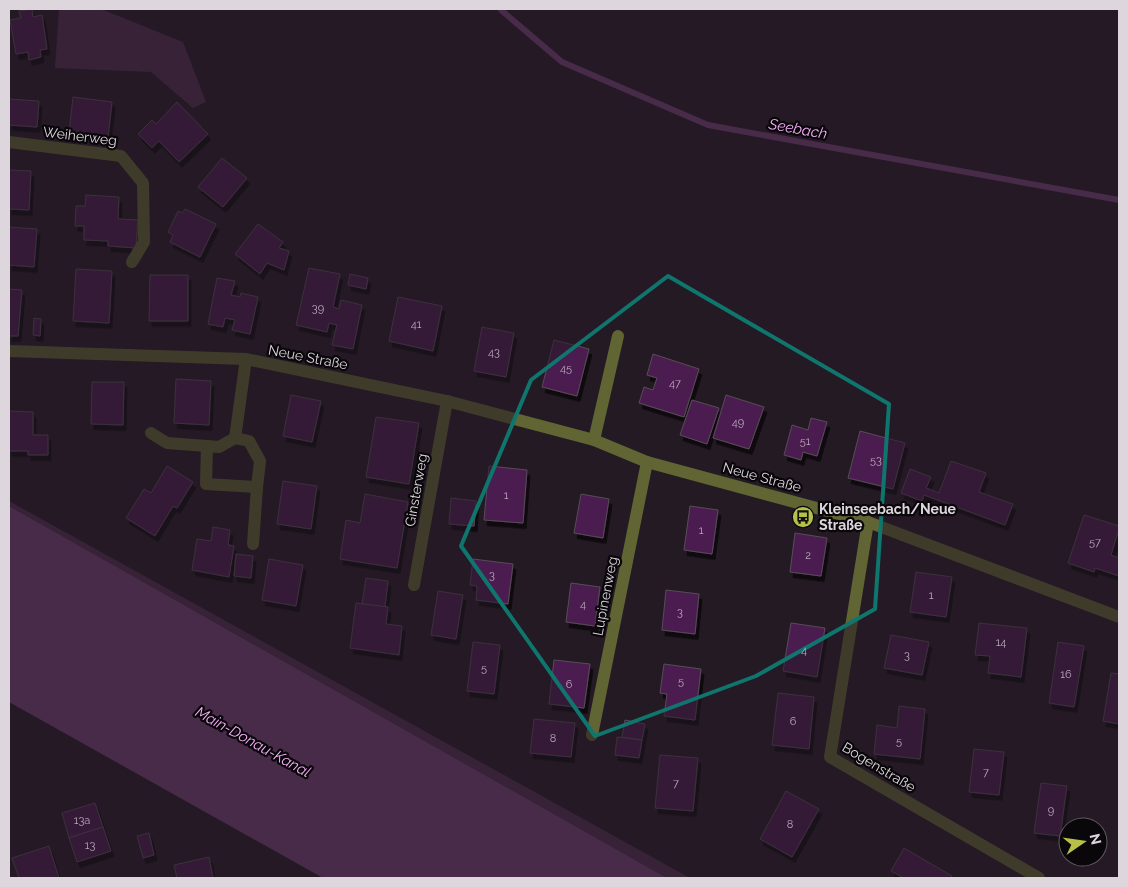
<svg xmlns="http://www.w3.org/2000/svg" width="1128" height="887" viewBox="0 0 1128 887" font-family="Raleway,sans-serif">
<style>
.green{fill:#4f2e51}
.water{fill:#724175}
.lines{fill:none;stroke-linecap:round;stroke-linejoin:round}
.stream{stroke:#724175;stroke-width:6}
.building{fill:#4c1d4f;stroke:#574c58;filter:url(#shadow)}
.minor{stroke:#606533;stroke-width:12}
.marked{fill:none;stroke:#0f766e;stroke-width:4;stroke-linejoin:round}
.labels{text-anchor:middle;stroke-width:4.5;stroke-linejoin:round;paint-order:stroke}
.number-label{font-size:11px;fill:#b9a8ba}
.street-label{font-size:14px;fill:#ddd6dd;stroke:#0a070b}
.poi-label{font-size:14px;font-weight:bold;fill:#ddd6dd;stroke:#0a070b;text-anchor:start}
.water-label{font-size:15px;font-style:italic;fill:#f7aefa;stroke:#0a070b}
</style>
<defs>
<filter id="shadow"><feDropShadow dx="3" dy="5.5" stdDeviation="0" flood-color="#0009"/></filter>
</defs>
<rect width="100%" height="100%" fill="#241a24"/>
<g class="green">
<path d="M59 9H101L183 42 206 102 193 108 151 72 55 68Z"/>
<path d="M9 501 690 878H667L9 506Z"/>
</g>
<path class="water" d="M9 506 667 878H323L9 702Z"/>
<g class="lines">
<path class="stream" d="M501 9V10L562 62 708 125 1119 200"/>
</g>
<g class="building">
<path d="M32 9 33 17 42 15 47 49 40 50 41 57 29 60 28 52 16 54 10 20 21 18 19 11Z"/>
<path d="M73 97 112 102 108 137 69 132Z"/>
<path d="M9 99 39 101 37 127 9 125Z"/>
<path d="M177 102 208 134 179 162 159 141 152 148 138 134 152 120 156 124Z"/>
<path d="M222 158 247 178 223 207 198 187Z"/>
<path d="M9 170 31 171 29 210 9 209Z"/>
<path d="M86 195 119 197 118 219 138 220 136 248 108 246V241L84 240V226H75L76 206H85Z"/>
<path d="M185 209 216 224 200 257 170 242 173 235 168 232 178 211 182 213Z"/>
<path d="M258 224 283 242 279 248 289 251 284 270 267 263 260 274 235 254Z"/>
<path d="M9 227 37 229 34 267 9 265Z"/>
<path d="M309 268 340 274 333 307 339 309 341 300 362 305 353 349 332 345 337 325 329 323 327 332 296 325Z"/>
<path d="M76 269 112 271 109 323 73 321Z"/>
<path d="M350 274 368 278 366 289 348 285Z"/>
<path d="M150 275H188V321H149Z"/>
<path d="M217 278 235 281 231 295 240 297 241 293 258 297 250 334 232 330 235 320 225 318 223 327 208 324Z"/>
<path d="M9 289 22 290 18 336H9Z"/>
<path d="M398 297 442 306 433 351 389 341Z"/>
<path d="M34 318 41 319 40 336 33 335Z"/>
<path d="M482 327 514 333 506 377 474 371Z"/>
<path d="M554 340 589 349 577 396 542 387Z"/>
<path d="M653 354 699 369 684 417 639 403 644 387 653 390 657 378 647 375Z"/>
<path d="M176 379 211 381 209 425 174 423Z"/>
<path d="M92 382H124L123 425 91 424Z"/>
<path d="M291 395 321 401 312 442 283 436Z"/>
<path d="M726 395 764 407 749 449 713 438Z"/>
<path d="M692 400 719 408 707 444 680 435Z"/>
<path d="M9 411 33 412V435H48V455H28V451H9Z"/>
<path d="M376 417 419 423 409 484 366 477Z"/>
<path d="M811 418 827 422 817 456 803 452 801 460 784 455 792 425 808 430Z"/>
<path d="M860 431 905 443 893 489 848 478Z"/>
<path d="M951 461 986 473 979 492 1013 504 1005 525 924 495 922 501 901 493 910 469 931 477 926 488 939 493Z"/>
<path d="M167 466 193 482 177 508 173 506 155 536 126 518 144 489 151 493Z"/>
<path d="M489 466 527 470 523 523 484 520Z"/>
<path d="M283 481 317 486 311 529 277 524Z"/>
<path d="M365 494 408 502 397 568 340 559 346 520 360 523Z"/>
<path d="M581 494 609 499 603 538 574 533Z"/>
<path d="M451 498 476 501 474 526 449 524Z"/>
<path d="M690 506 718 510 712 554 684 550Z"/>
<path d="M1084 515 1119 526V529L1111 555 1119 558V576L1095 568 1094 572 1068 563Z"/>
<path d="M213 527 230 530 228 545 234 546 229 577 192 570 197 539 211 541Z"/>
<path d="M795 533 827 538 821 576 790 572Z"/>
<path d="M236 554 253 556 251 578 234 576Z"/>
<path d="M269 559 303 565 296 606 262 600Z"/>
<path d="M473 559 513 564 508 604 476 600 477 586 470 585Z"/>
<path d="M916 572 952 577 946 617 910 612Z"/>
<path d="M366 578 388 581 385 607 362 604Z"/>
<path d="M571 583 600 587 595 626 566 622Z"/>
<path d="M666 590 699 594 695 634 662 630Z"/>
<path d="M438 591 463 595 456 639 431 635Z"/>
<path d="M356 603 388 607 386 624 402 626 399 655 350 648Z"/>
<path d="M791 623 825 628 817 677 783 671Z"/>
<path d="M979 623 1027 628 1021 677 988 673 990 656 975 655Z"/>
<path d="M891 635 929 642 922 675 884 668Z"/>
<path d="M473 642 500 645 494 694 467 691Z"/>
<path d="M1058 642 1084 646 1074 707 1049 703Z"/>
<path d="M554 660 590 664 584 708 549 704Z"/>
<path d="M664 664 701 669 695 720 664 716 667 694 660 693Z"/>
<path d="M1111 673 1119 674V724L1103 721Z"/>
<path d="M778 693 814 697 809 749 772 745Z"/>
<path d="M899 706 925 709 920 759 874 754 877 725 897 728Z"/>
<path d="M534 719 575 723 571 757 530 753Z"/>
<path d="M625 720 645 724 642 740 622 737Z"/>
<path d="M617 737 642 740 639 758 615 755Z"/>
<path d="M974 749 1004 752 999 795 969 792Z"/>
<path d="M660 755 698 758 693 811 655 808Z"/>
<path d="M1041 783 1067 786 1060 836 1034 833Z"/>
<path d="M786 791 819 809 792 857 760 839Z"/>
<path d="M95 803 103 827 69 838 62 813Z"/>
<path d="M103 827 111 851 77 862 69 838Z"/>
<path d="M149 833 154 855 143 858 137 836Z"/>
<path d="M49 846 59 878H19L12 858Z"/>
<path d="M904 848 952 876 951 878H904L891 871Z"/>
<path d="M209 857 213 878H177L174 865Z"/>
</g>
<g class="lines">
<g class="minor">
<path d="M9 142 121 156 143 183 144 242 132 262"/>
<path d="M9 351 246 359 447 401 594 440 647 462 868 522 1119 617"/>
<path d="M151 433 167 443 207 446"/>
<path d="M235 438 249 441 260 461 257 487 206 484 207 446 219 447Z"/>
<path d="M235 438 246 359"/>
<path d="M594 440 618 336"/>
<path d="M868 522 830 757 1039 878"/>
<path d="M253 544 257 487"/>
<path d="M414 585 447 401"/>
<path d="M592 735 647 462"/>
</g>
</g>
<path d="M0 0H1128V887H0ZM668 276 889 404 875 609 756 676 595 736 461 546 531 380Z" fill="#241a24" fill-opacity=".55" fill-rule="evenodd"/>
<path class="marked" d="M668 276 889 404 875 609 756 676 595 736 461 546 531 380Z"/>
<defs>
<g id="bus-disc" transform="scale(1.125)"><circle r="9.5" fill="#b7c148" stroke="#0a070b"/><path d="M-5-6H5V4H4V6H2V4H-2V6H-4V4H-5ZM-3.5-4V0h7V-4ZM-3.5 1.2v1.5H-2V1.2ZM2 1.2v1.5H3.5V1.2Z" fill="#111"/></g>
</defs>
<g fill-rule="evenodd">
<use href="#bus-disc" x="803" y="517"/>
</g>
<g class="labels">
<g class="number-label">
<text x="318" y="312">39</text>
<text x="416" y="328">41</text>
<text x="494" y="356">43</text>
<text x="566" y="372">45</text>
<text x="675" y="387">47</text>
<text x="738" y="426">49</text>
<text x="805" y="445">51</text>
<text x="876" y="464">53</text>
<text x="506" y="499">1</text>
<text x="701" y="534">1</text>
<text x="1095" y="546">57</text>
<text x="808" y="559">2</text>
<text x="492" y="579">3</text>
<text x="931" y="599">1</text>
<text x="583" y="608">4</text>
<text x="680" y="616">3</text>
<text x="1001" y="646">14</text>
<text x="804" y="654">4</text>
<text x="907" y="659">3</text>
<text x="484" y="672">5</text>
<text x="1066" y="678">16</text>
<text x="681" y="685">5</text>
<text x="569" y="688">6</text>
<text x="793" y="725">6</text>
<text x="553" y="742">8</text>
<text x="899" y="745">5</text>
<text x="986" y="776">7</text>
<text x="676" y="787">7</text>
<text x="1051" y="814">9</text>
<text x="82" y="824">13a</text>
<text x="790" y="828">8</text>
<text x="90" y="849">13</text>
</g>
<g class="street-label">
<text transform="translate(80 136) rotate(7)" y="5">Weiherweg</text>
<text transform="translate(308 357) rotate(11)" y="5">Neue Straße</text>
<text transform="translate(762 477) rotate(15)" y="5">Neue Straße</text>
<text transform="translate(416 490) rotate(-80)" y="5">Ginsterweg</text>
<text transform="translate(605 596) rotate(-79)" y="5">Lupinenweg</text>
<text transform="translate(879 767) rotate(31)" y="5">Bogenstraße</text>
</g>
<g class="poi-label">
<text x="819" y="514">Kleinseebach/Neue<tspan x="819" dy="16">Straße</tspan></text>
</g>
<g class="water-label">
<text transform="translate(798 129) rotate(10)" y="5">Seebach</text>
<text transform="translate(253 742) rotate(29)" y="5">Main-Donau-Kanal</text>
</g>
</g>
<rect width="1128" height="887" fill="none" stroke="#ddd6dd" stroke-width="20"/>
<g transform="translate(1083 842) rotate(77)"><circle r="24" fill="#0a070b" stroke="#5e5a5f"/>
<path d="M0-4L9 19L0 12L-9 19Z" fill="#b7c148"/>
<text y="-8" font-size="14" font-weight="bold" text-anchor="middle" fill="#ddd6dd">N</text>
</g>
</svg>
